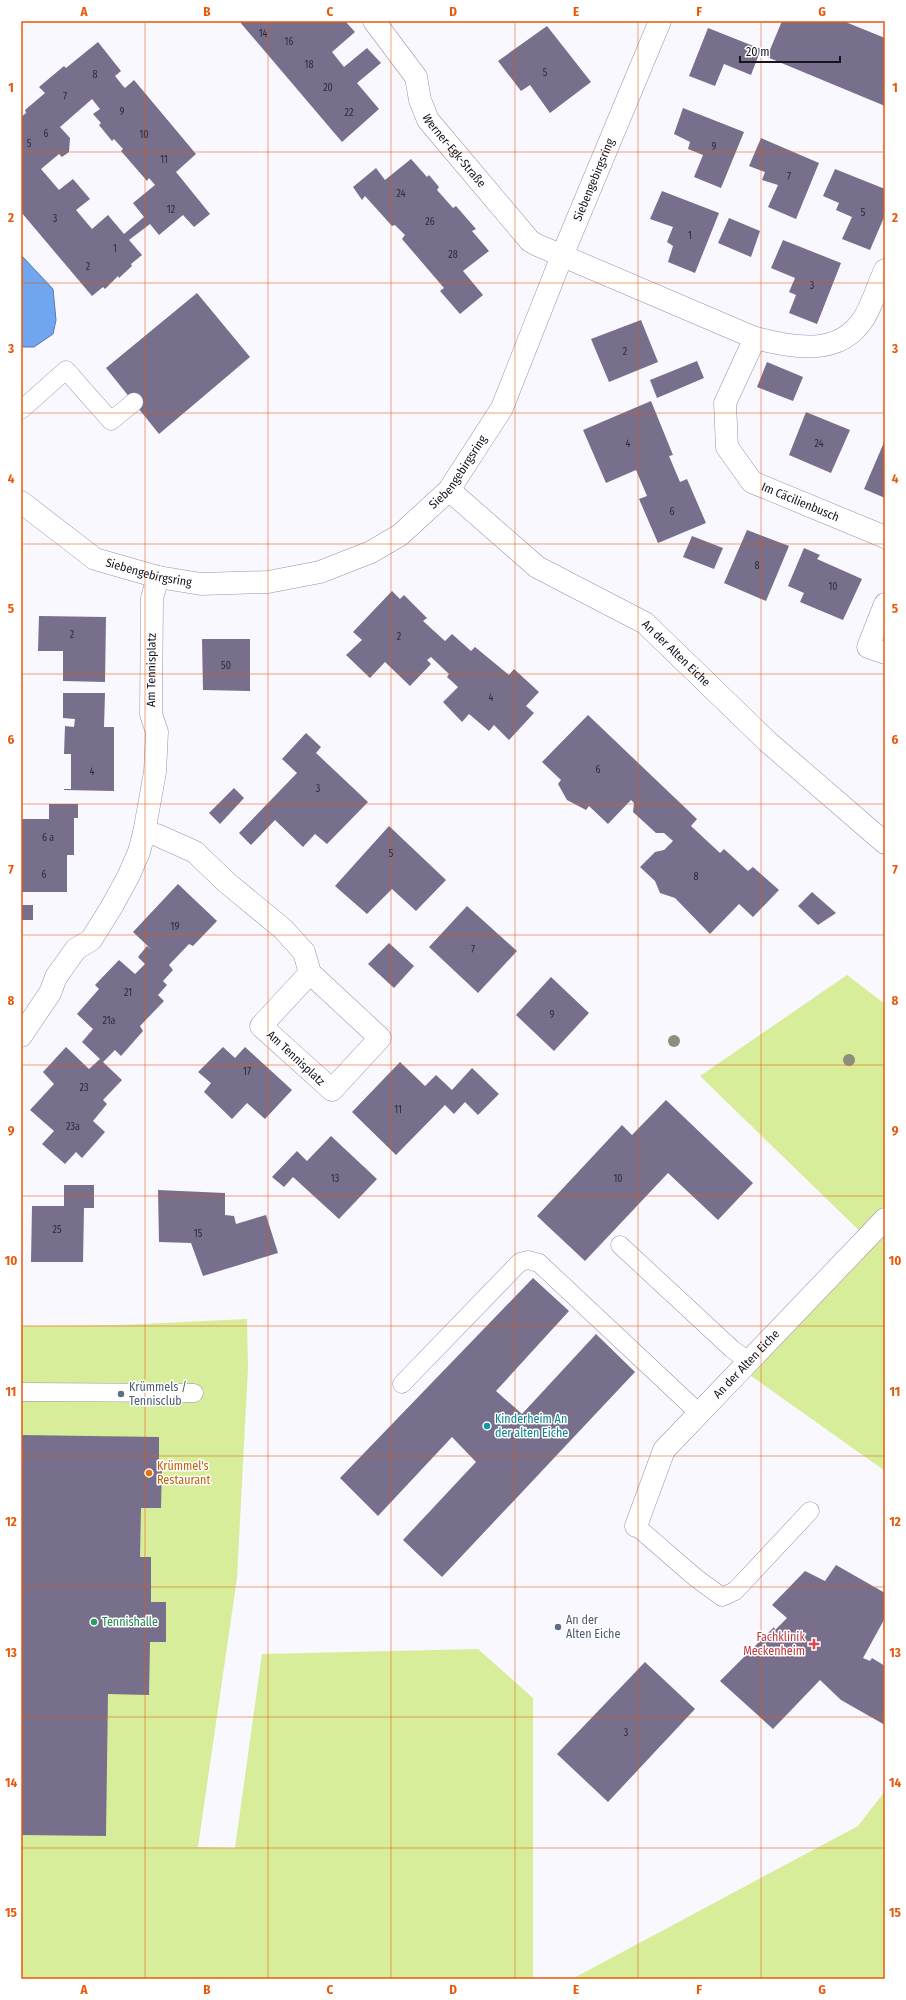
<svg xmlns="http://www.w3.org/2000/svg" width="906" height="2000" viewBox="0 0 906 2000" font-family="'Fira Sans Condensed',sans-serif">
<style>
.green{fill:#d8ed99}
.water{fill:#70a5ef;stroke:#557ab1}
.building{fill:#786f8c;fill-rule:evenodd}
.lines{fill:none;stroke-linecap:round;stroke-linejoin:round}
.service-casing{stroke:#9990af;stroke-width:19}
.minor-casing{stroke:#9990af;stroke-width:23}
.tertiary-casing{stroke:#9990af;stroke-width:23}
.service{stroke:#fff;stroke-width:18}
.minor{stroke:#fff;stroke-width:22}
.tertiary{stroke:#fff;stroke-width:22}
.tree{fill:#8b8f7c}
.grid{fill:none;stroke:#e8590c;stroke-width:1;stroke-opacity:0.55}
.service-dot{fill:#5c6f8a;stroke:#fff;stroke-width:1.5}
.culture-dot{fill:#0f9aa8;stroke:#fff;stroke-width:1.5}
.food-dot{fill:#e8710a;stroke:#fff;stroke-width:1.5}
.leisure-dot{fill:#2e9e5b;stroke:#fff;stroke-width:1.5}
.health-dot{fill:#e0444e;stroke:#fff;stroke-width:1.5}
.labels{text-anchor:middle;stroke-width:3;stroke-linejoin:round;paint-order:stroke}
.number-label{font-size:10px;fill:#2f2b3a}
.street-label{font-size:12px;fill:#17141f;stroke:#fff}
.service-label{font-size:12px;fill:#4e5e75;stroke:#fff;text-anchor:start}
.culture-label{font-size:12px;fill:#0d838f;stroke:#fff;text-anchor:start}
.food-label{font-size:12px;fill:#c56008;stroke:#fff;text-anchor:start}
.leisure-label{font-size:12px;fill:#27864d;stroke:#fff;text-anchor:start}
.health-label{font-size:12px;fill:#be3a42;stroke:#fff;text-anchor:end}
.neatline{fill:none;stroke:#e8590c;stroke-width:1.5}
.grid-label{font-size:13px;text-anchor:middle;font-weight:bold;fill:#e8590c}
</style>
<rect width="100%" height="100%" fill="#f9f8fe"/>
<g class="green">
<path d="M847 975 885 1004V1471L747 1373 872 1243 700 1076Z"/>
<path d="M247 1319 248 1368 237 1578 198 1847 235 1848 262 1654 478 1649 533 1698V1979H21V1326L121 1325Z"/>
<path d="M885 1791V1979H572L858 1826Z"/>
</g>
<path class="water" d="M21 255 53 289 56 320 53 334 34 347H21Z"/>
<g class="building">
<path d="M239 21H345L355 32 332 52 344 67 367 48 381 63 357 83 379 109 342 142Z"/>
<path d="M782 21H843L885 38V106L767 57Z"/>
<path d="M547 26 591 82 550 113 530 85 521 91 498 61Z"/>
<path d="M708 28 761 49 751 75 724 64 715 86 689 76Z"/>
<path d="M98 42 121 71 115 76 123 86 125 88 134 80 196 154 176 172 210 214 194 227 183 215 159 235 150 224 129 240 142 255 131 264 132 266 119 278 118 276 105 289 103 287 92 296 21 212V117L26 113 25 110 45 93 39 87 64 66 66 68ZM92 99 100 109 93 114 101 123 99 125 112 141 114 139 123 149 121 151 147 181 149 178 155 185 133 203 144 217 124 234 108 215 92 229 76 210 90 199 73 179 59 190 41 169 59 154 62 157 69 152 70 138 60 127Z"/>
<path d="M683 108 744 132 721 188 694 177 703 155 688 149 690 142 674 134Z"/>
<path d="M761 138 819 163 796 219 768 207 778 185 762 180 765 172 749 166Z"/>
<path d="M411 159 427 177 429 175 439 187 437 190 453 208 456 206 476 229 472 231 489 251 463 271 483 295 460 314 440 291 444 288 402 239 405 235 395 225 392 226 365 196 362 200 353 187 376 168 385 180Z"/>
<path d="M835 169 885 189V215L870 250 842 239 852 217 836 210 839 203 823 196Z"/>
<path d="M662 191 719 213 695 273 668 262 673 246 667 242 673 227 650 219Z"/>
<path d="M729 218 760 231 751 257 718 243Z"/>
<path d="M783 240 841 263 817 324 789 313 796 295 789 292 795 278 771 268Z"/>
<path d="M197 293 250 357 159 434 106 368Z"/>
<path d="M641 320 658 362 609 382 591 339Z"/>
<path d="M697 361 704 378 657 398 650 380Z"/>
<path d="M767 362 803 377 793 401 757 387Z"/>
<path d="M651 401 673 455 669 456 680 482 687 479 706 523 658 543 639 499 647 496 636 470 606 483 583 430Z"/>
<path d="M806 412 850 430 831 473 789 455Z"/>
<path d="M885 440V498L864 489Z"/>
<path d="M747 530 789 546 766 601 724 583Z"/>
<path d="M692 536 723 548 714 569 683 557Z"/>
<path d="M804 548 820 555 817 559 862 579 843 620 800 602 804 593 788 586Z"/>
<path d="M392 591 400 599 404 595 427 618 423 621 445 641 452 634 471 651 475 647 509 675 514 669 539 692 526 706 534 713 509 740 494 725 489 731 469 714 462 722 443 702 458 687 447 677 449 674 431 657 427 660 431 664 410 686 385 662 370 678 346 655 362 640 353 632Z"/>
<path d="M39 616 106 617 105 682 63 681V651H38Z"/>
<path d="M202 639H250V691L203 690Z"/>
<path d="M63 693H105L104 727H114V791L64 790V789H71V754H64L65 726 74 727 75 719 63 718Z"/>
<path d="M588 715 697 819 691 826 720 853 724 849 748 871 753 867 779 890 753 917 739 904 710 934 675 898 660 893 655 881 640 867 655 852 664 850 673 841 664 833H656L633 812 634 803 631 800 608 824 589 806 586 810 567 800 558 784 561 780 542 762Z"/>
<path d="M306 733 321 747 316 753 368 802 327 844 315 834 303 847 275 820 251 845 239 833 297 773 282 759Z"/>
<path d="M234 788 244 798 220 824 209 813Z"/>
<path d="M49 804H78V818H74V855H67V892H21V819H49Z"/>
<path d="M389 826 446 880 416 911 392 889 367 914 335 886Z"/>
<path d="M178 884 217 921 193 946 189 944 169 965 173 970 163 981 167 985 158 995 164 1001 140 1026 143 1031 121 1056 115 1050 103 1062 122 1080 103 1100 107 1104 93 1121 105 1132 82 1158 76 1152 65 1164 42 1144 54 1131 30 1110 54 1084 43 1072 66 1047 89 1069 100 1059 82 1042 93 1029 77 1014 99 989 95 985 119 960 135 974 145 964 138 957 147 946 152 950 133 932Z"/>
<path d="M812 892 836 913 818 925 798 906Z"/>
<rect x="21" y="905" width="12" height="15"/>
<path d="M467 906 517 951 478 993 429 947Z"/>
<path d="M389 943 414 966 394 988 368 964Z"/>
<path d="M551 977 589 1013 554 1051 516 1015Z"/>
<path d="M223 1047 235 1058 245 1047 292 1090 265 1119 247 1103 232 1119 204 1092 211 1083 198 1072Z"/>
<path d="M400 1062 425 1086 436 1075 452 1090 472 1068 499 1094 478 1115 465 1102 454 1114 445 1105 396 1155 352 1112Z"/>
<path d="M666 1100 753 1183 718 1220 668 1173 585 1261 537 1216 622 1125 632 1135Z"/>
<path d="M331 1136 377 1179 339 1219 293 1177 284 1187 272 1177 297 1151 307 1161Z"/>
<path d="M64 1185H94V1208H84L83 1262H31L32 1206H64Z"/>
<path d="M158 1190 225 1193V1215L234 1216 236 1224 266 1215 278 1253 203 1276 191 1243 159 1242Z"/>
<path d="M533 1278 569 1311 496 1391 522 1414 596 1334 635 1372 442 1577 403 1540 476 1462 452 1437 378 1516 340 1478Z"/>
<path d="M21 1435 159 1437V1465H162L161 1508H141L140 1557H151V1602H166V1642H150L149 1695 108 1694 106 1836 21 1835Z"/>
<path d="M836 1565 885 1593V1618L863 1658 870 1661 872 1658 885 1666V1725L841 1700 820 1680 773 1729 720 1681 774 1627 775 1630 787 1618 772 1605 805 1571 825 1581Z"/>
<path d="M645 1662 695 1709 608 1802 557 1754Z"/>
</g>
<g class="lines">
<g class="service-casing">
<g id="service">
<path d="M21 410 66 370 111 421 134 402"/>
<path d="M620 1245 732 1349 748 1361"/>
<path d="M402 1384 520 1262 528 1260 539 1263 699 1413"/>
<path d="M21 1392 194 1393"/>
<path d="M636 1526 696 1578 722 1597 735 1591 810 1511"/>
</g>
</g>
<g class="minor-casing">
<g id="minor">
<path id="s1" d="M374 21 416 77 420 100 428 120 530 241 537 245 755 338C793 347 839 358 864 318 873 303 878 285 885 270"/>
<path id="s2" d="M755 338 725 403 727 447 752 482 885 537"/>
<path id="s3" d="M449 490 537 567 645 623 768 742 885 843"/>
<path d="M885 604 868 647 885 653"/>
<path d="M144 833 157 835 195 852 226 882 283 929 304 952 310 973 380 1038 332 1090 261 1026 310 973"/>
<path id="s4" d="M21 1036 50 993 56 977 76 949 91 940 111 908 128 877 139 852 144 833 155 772 157 732 151 714 152 598 158 577"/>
<path id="s5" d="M636 1526 664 1450 885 1219"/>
</g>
</g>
<g class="tertiary-casing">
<g id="tertiary">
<path id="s6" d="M21 502 95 559 158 577 201 584 268 582 320 572 371 552 400 535 449 490 502 408 562 256 660 21"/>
</g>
</g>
<use href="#service" class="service"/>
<use href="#minor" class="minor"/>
<use href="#tertiary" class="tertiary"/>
</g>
<g class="tree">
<circle cx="674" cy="1041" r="6"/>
<circle cx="849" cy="1060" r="6"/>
</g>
<path class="grid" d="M145 21V1979M268 21V1979M391 21V1979M515 21V1979M638 21V1979M761 21V1979M21 152H885M21 283H885M21 413H885M21 544H885M21 674H885M21 804H885M21 935H885M21 1065H885M21 1196H885M21 1326H885M21 1456H885M21 1587H885M21 1717H885M21 1848H885"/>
<g class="service-dot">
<circle cx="121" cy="1394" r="4"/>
<circle cx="558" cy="1627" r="4"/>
</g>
<circle class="culture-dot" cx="487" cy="1426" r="4"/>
<circle class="food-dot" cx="149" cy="1473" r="4"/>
<circle class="leisure-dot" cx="94" cy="1622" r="4"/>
<path class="health-dot" d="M812 1638h4v4h4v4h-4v4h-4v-4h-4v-4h4z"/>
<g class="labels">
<g class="number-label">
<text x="263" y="37">14</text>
<text x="289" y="45">16</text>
<text x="309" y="68">18</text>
<text x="545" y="76">5</text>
<text x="95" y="78">8</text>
<text x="328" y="91">20</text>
<text x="65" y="100">7</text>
<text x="122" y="115">9</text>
<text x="349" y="116">22</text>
<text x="46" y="137">6</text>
<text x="144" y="138">10</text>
<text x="29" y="147">5</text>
<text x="714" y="150">9</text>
<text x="164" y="163">11</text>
<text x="789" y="180">7</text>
<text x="401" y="197">24</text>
<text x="171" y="213">12</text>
<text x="863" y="216">5</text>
<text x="55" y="222">3</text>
<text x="430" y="225">26</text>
<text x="690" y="239">1</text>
<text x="115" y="252">1</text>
<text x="453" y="258">28</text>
<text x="88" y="270">2</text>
<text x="812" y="289">3</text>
<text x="625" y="355">2</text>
<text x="628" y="447">4</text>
<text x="819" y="447">24</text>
<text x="672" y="515">6</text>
<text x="757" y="569">8</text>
<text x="833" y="590">10</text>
<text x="72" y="638">2</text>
<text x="399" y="640">2</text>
<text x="226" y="669">50</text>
<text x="491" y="701">4</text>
<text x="598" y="773">6</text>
<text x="92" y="775">4</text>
<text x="318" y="792">3</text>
<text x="48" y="841">6 a</text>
<text x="391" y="857">5</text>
<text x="44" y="878">6</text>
<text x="696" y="880">8</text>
<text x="175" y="930">19</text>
<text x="473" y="953">7</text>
<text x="128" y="996">21</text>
<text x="552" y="1018">9</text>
<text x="109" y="1024">21a</text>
<text x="247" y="1075">17</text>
<text x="84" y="1091">23</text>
<text x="398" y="1113">11</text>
<text x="73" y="1130">23a</text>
<text x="335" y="1182">13</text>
<text x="618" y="1182">10</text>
<text x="57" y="1233">25</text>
<text x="198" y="1237">15</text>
<text x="626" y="1736">3</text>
</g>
<g class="street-label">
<text dy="4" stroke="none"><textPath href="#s1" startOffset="155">Werner-Egk-Straße</textPath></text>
<text dy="4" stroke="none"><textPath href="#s6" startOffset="821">Siebengebirgsring</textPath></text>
<text dy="4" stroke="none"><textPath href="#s6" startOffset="497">Siebengebirgsring</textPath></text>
<text dy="4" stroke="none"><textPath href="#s2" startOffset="211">Im Cäcilienbusch</textPath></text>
<text dy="4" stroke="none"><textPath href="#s6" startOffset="149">Siebengebirgsring</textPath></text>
<text dy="4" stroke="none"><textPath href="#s3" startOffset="282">An der Alten Eiche</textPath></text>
<text dy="4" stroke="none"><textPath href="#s4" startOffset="406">Am Tennisplatz</textPath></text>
<text transform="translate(296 1058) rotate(43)" y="4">Am Tennisplatz</text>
<text dy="4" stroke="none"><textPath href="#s5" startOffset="200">An der Alten Eiche</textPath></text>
</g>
<g class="service-label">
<text x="129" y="1391">Krümmels /<tspan x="129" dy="14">Tennisclub</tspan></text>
<text x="566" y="1624">An der<tspan x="566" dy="14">Alten Eiche</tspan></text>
</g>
<g class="culture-label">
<text x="495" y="1423">Kinderheim An<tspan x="495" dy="14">der alten Eiche</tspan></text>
</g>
<g class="food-label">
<text x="157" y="1470">Krümmel's<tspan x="157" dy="14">Restaurant</tspan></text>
</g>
<g class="leisure-label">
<text x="102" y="1626">Tennishalle</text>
</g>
<g class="health-label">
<text x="805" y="1641">Fachklinik<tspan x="805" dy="14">Meckenheim</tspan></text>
</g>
</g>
<rect width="906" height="2000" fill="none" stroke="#ffffff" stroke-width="44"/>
<path d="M740 56v6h100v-6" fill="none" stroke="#17141f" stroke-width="2"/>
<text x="746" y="56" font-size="12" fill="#17141f" stroke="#ffffff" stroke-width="3" paint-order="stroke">20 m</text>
<rect x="22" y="22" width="862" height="1956" class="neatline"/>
<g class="grid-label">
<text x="84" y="16">A</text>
<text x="207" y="16">B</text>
<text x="330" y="16">C</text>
<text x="453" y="16">D</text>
<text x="576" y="16">E</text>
<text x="699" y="16">F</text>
<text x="822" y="16">G</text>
<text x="11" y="92">1</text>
<text x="895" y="92">1</text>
<text x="11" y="222">2</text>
<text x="895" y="222">2</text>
<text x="11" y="353">3</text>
<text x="895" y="353">3</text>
<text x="11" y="483">4</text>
<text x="895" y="483">4</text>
<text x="11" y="613">5</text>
<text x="895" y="613">5</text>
<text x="11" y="744">6</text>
<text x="895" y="744">6</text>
<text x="11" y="874">7</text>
<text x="895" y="874">7</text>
<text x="11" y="1005">8</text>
<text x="895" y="1005">8</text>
<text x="11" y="1135">9</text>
<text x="895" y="1135">9</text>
<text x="11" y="1265">10</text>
<text x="895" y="1265">10</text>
<text x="11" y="1396">11</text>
<text x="895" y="1396">11</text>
<text x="11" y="1526">12</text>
<text x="895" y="1526">12</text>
<text x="11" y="1657">13</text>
<text x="895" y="1657">13</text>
<text x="11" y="1787">14</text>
<text x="895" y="1787">14</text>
<text x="11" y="1917">15</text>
<text x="895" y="1917">15</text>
<text x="84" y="1994">A</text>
<text x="207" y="1994">B</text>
<text x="330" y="1994">C</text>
<text x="453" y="1994">D</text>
<text x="576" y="1994">E</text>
<text x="699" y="1994">F</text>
<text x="822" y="1994">G</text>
</g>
</svg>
